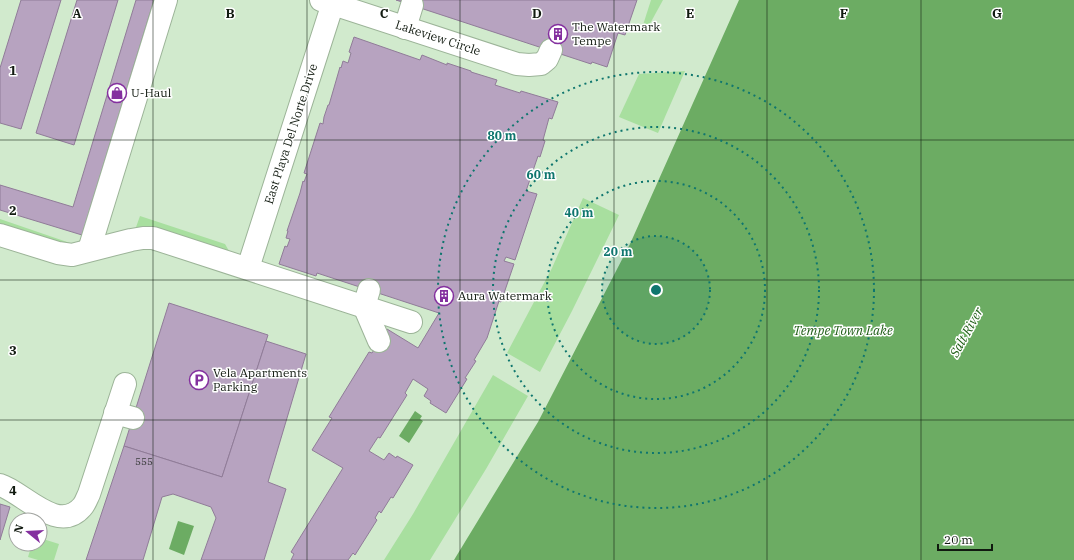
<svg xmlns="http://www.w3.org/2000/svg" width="1074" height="560" viewBox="0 0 1074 560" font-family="'IBM Plex Serif',serif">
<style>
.green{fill:#a8df9f}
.water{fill:#6cac63}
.building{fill:#b7a3c0;stroke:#907c98}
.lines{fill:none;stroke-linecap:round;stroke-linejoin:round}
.minor-casing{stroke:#9cb498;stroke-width:24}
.minor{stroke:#fff;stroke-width:22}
.grid{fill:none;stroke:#111a10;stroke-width:1;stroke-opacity:0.55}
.ring{fill:none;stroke:#0f766e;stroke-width:2;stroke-dasharray:2 4}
.labels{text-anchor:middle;stroke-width:3;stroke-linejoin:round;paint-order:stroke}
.number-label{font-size:10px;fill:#3a3c3c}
.poi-label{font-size:12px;fill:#111a10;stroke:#fff;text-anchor:start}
.street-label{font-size:12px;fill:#111a10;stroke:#fff}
.water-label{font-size:13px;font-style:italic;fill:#205f17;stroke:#fff}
.grid-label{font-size:13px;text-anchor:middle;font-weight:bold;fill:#111a10;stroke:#fff;stroke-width:3;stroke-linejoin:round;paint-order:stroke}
.centre{fill:#0f766e;stroke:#fff;stroke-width:2}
.ring-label{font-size:12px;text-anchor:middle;font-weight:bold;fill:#0f766e;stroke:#fff;stroke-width:3;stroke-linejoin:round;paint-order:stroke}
</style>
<rect width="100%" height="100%" fill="#d1eacd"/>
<g class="green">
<path d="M651 0H663L646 31 643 25Z"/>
<path d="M685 71 658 133 619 117 639 74Z"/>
<path d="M583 198 619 215 572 311 540 372 507 353 552 268Z"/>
<path d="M140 216 225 244 229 251 152 228 135 230Z"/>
<path d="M0 219 70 243 73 245 62 244 0 224Z"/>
<path d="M493 375 528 396 486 469 430 560H384L413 514Z"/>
<path d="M40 538 59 544 54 560H38L28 557 32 544H40Z"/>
</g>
<g class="water">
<path d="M739 0H1074V560H454L538 422 630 244Z"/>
<path d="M415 411 422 416 420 419 423 421 409 443 399 436Z"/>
<path d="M178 521 194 526 184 555 169 549Z"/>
</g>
<g class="building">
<path d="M21 0H61L21 129 0 123V68Z"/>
<path d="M77 0H118L74 145 36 133Z"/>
<path d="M136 0H154L82 235 0 210V185L73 207Z"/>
<path d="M396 0H637L625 35 618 33 607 67 592 62 591 64Z"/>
<path d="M354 37 420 60 422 55 447 65V63L471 71V72L497 80 495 85 520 93 521 91 558 102 552 119 549 118 543 140 545 141 540 157 538 156 526 191 537 194 515 260 506 257 504 261 514 264 501 302 499 301 487 338 474 360 476 361 465 378 467 379 446 413 430 403 431 401 424 396 428 389 413 379 405 393 407 395 380 438 378 437 369 451 384 460 389 453 396 458 397 456 413 465 393 498 391 497 381 513 379 511 375 518 377 520 355 555 353 553 348 560H291L294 554 291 552 343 468 312 450 332 418 329 417 369 352 372 353 387 329 418 348 439 313 317 273 316 276 279 264 285 246 287 247 290 239 286 238 288 231H287L300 193 303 181 304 182 307 174 304 173 320 123 323 124 324 117 328 105H329L340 67 341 68 343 61 348 63 351 53 349 52Z"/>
<path d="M169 303 268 335 222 477 124 446Z"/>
<path d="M266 341 306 354 268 482 286 489 264 560H201L216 518 211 507 173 494 162 497 143 560H86L124 446 222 477Z"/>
<path d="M0 504 10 507 0 540Z"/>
</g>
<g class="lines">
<g class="minor-casing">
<g id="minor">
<path d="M321 0 517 64 529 65 541 64 547 59 551 50"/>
<path d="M405 28 412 5"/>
<path d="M0 235 58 253 72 255 131 240 143 238H153L411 322"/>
<path d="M89 250 166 0"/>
<path d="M248 268 334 0"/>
<path d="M369 290 364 306 379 341"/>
<path d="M115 413 133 418"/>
<path d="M0 485C23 492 58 535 82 507 85 504 87 498 89 494L125 384"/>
</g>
</g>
<use href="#minor" class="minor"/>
</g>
<path class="grid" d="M153 0V560M307 0V560M460 0V560M614 0V560M767 0V560M921 0V560M0 140H1074M0 280H1074M0 420H1074"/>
<circle cx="656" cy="290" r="54" fill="#0f766e" fill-opacity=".12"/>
<g class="ring">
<circle cx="656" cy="290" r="54"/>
<circle cx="656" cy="290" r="109"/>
<circle cx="656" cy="290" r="163"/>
<circle cx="656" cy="290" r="218"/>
</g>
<defs>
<g id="building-ring" transform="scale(1)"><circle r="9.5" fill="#fff" stroke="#84309f" stroke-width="1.5"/><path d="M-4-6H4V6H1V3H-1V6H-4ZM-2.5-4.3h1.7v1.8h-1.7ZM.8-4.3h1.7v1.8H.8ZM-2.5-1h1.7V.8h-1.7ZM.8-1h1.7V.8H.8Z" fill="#84309f"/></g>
<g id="shop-ring" transform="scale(1)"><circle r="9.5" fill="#fff" stroke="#84309f" stroke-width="1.5"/><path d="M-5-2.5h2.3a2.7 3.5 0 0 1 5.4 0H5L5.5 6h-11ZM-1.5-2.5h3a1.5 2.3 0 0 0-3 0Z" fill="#84309f"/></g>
<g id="parking-ring" transform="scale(1)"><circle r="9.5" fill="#fff" stroke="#84309f" stroke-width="1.5"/><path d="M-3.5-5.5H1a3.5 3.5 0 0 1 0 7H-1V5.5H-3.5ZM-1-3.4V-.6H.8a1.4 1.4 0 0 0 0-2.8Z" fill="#84309f"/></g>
</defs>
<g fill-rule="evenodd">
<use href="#building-ring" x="558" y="34"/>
<use href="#shop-ring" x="117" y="93"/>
<use href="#building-ring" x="444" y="296"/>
<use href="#parking-ring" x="199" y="380"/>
</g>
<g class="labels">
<g class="number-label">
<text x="144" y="465">555</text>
</g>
<g class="poi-label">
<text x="572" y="31">The Watermark<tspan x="572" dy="14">Tempe</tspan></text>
<text x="131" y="97">U-Haul</text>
<text x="458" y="300">Aura Watermark</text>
<text x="213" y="377">Vela Apartments<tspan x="213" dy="14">Parking</tspan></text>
</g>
<g class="street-label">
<text transform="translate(438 38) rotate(18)" y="4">Lakeview Circle</text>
<text transform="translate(291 134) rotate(-72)" y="4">East Playa Del Norte Drive</text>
</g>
<g class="water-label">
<text x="843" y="335">Tempe Town Lake</text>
<text transform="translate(966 332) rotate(-61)" y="5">Salt River</text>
</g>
</g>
<g class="grid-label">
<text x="77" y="18">A</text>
<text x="230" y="18">B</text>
<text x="384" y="18">C</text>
<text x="537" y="18">D</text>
<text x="690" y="18">E</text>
<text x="844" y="18">F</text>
<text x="997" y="18">G</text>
<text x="13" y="75">1</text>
<text x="13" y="215">2</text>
<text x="13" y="355">3</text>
<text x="13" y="495">4</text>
</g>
<circle cx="656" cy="290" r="6" class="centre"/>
<g class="ring-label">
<text x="502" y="140">80 m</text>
<text x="541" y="179">60 m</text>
<text x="579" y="217">40 m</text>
<text x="618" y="256">20 m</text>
</g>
<g transform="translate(28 532) rotate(288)"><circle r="19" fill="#ffffff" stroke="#a0a39f"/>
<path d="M0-3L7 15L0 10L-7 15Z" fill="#84309f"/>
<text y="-6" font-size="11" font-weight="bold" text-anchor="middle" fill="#111a10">N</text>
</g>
<path d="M938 544v6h54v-6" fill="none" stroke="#111a10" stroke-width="2"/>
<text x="944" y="544" font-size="12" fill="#111a10" stroke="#ffffff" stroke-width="3" paint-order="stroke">20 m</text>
</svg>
